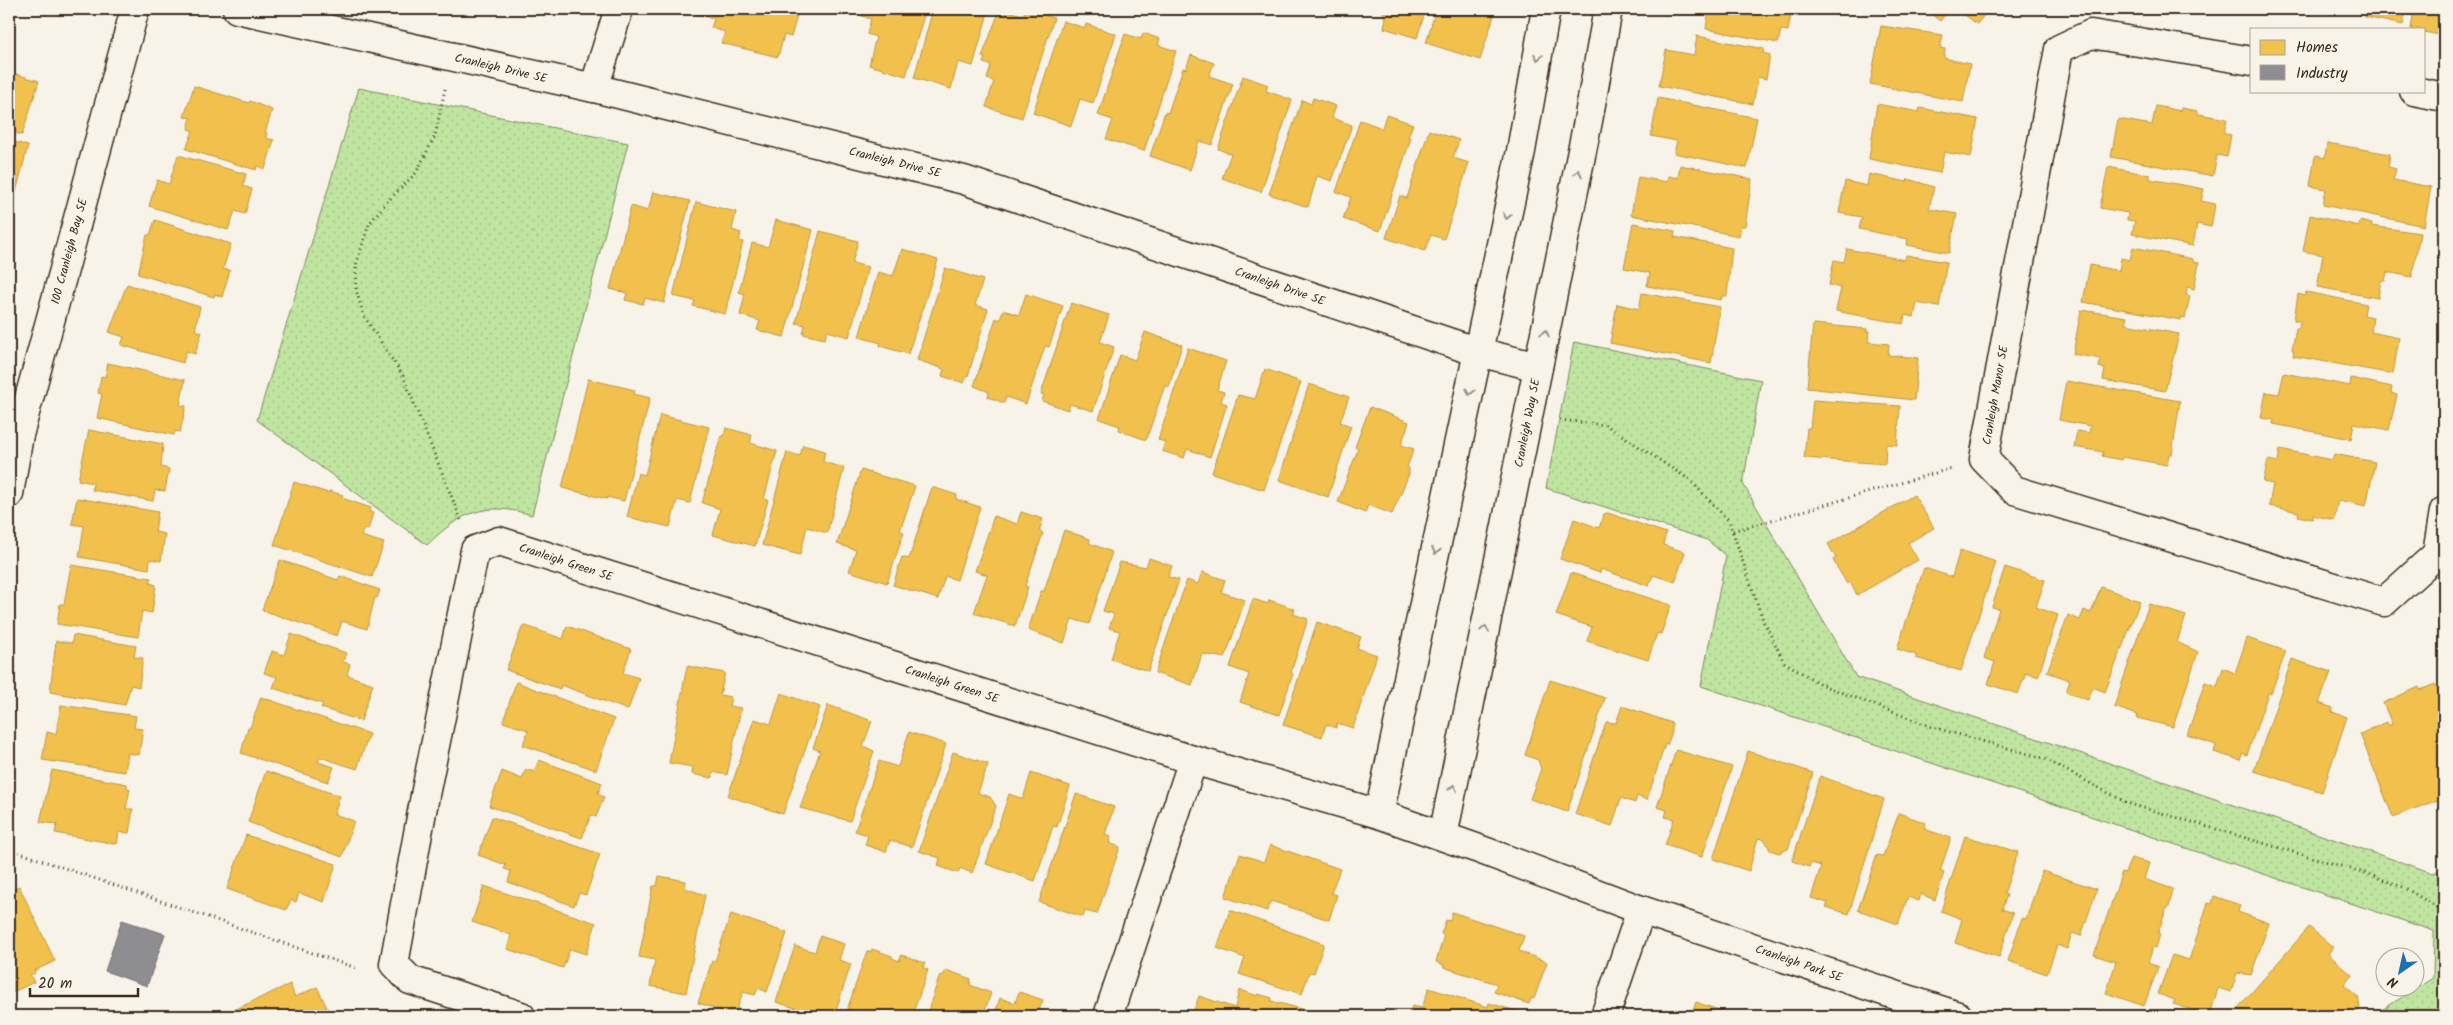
<svg xmlns="http://www.w3.org/2000/svg" width="2453" height="1025" viewBox="0 0 2453 1025" font-family="Kalam,sans-serif">
<style>
.park{fill:url(#park-dots);stroke:#7d885f}
.homes{fill:#f2c14e;stroke:#bb9440}
.industry{fill:#8d8d92;stroke:#746f6f}
.lines{fill:none;stroke-linecap:round;stroke-linejoin:round}
.street-casing{stroke:#3b2a1e;stroke-width:31}
.path{stroke:#3b2a1e;stroke-width:3;stroke-dasharray:1 4;stroke-linecap:butt}
.street{stroke:#f7f3e8;stroke-width:28}
.oneway{stroke:#998e83}
.labels{text-anchor:middle;stroke-width:5;stroke-linejoin:round;paint-order:stroke}
.street-label{font-size:12px;fill:#3b2a1e;stroke:#f7f3e8}
</style>
<defs>
<pattern id="park-dots" width="8" height="8" patternUnits="userSpaceOnUse" patternTransform="scale(1.25)"><rect width="8" height="8" fill="#bfe5a0"/><path d="M2 2h.1M6 6h.1" fill="none" stroke="#a5c589" stroke-width="1.8" stroke-linecap="round"/></pattern>
</defs>
<rect width="100%" height="100%" fill="#f7f3e8"/>
<filter id="ink" filterUnits="userSpaceOnUse"><feTurbulence type="fractalNoise" baseFrequency=".02" numOctaves="2"/><feDisplacementMap in="SourceGraphic" scale="10" xChannelSelector="R" yChannelSelector="G"/><feConvolveMatrix kernelMatrix="1 2 1 2 8 2 1 2 1" color-interpolation-filters="sRGB"/></filter>
<g filter="url(#ink)">
<g class="park">
<path d="M359 88 628 143 532 515C485 501 461 512 427 545L257 420Z"/>
<path d="M1574 342 1761 380 1743 484 1856 677 2433 873 2444 869V1016H2372L2433 978 2434 931 1701 686 1726 556 1707 540 1546 488Z"/>
</g>
<g class="homes">
<path d="M691 9H799L791 37 784 35 778 57 721 43 725 32 711 28 714 19 690 12Z"/>
<path d="M864 9H926L906 76 869 65 876 37 867 34 871 19 862 16Z"/>
<path d="M933 9H989L973 66 958 62 951 89 914 78Z"/>
<path d="M1000 9 1023 15 1026 9 1054 18 1022 118 986 107 994 81 987 79 991 65 983 63 985 58 982 57Z"/>
<path d="M1381 9H1426L1417 38 1384 28 1386 18Z"/>
<path d="M1436 9H1496L1480 60 1426 43Z"/>
<path d="M1709 9H1792L1788 31 1781 30 1778 43 1706 29Z"/>
<path d="M1925 9H1950L1940 21Z"/>
<path d="M1957 9H1989L1977 24Z"/>
<path d="M2367 9H2406L2403 25 2365 17Z"/>
<path d="M2414 9H2444V36L2424 32V29H2411Z"/>
<path d="M1063 21 1085 28 1086 24 1116 34 1093 103 1080 99 1071 126 1033 113Z"/>
<path d="M1881 26 1943 35 1940 48 1945 49 1944 58 1970 64 1963 102 1870 84Z"/>
<path d="M1143 33 1160 39 1158 45 1176 51 1144 151 1106 139 1113 120 1098 115 1125 34 1141 39Z"/>
<path d="M1697 36 1764 49 1763 53 1770 55 1766 79 1758 77 1753 104 1659 86 1666 50 1694 55Z"/>
<path d="M1191 55 1214 63 1209 76 1233 84 1212 145 1199 141 1190 170 1150 156 1165 112 1168 113 1183 68 1186 69Z"/>
<path d="M9 72 39 81 22 135 9 131Z"/>
<path d="M1243 76 1268 85 1266 91 1292 100 1261 192 1222 178 1231 154 1218 149Z"/>
<path d="M194 86 249 103 250 101 272 110 265 133H267L266 138 274 140 265 169 257 166 256 170 186 149 193 131 188 129 191 118 184 117Z"/>
<path d="M1313 98 1336 106 1332 118 1352 125 1332 181 1317 176 1308 207 1269 194 1302 100 1311 104Z"/>
<path d="M1658 98 1757 118 1747 168 1674 153 1677 141 1651 136Z"/>
<path d="M1877 104 1919 112 1920 108 1978 119 1971 157 1944 152 1940 173 1869 159Z"/>
<path d="M2156 106 2181 111V108L2198 111V114L2227 119 2224 133 2231 135 2227 157 2217 155 2213 176 2111 157 2118 119 2152 125Z"/>
<path d="M1386 115 1413 124 1408 137 1411 138 1380 231 1343 219 1351 197 1336 192 1360 120 1382 128Z"/>
<path d="M1429 130 1459 140 1453 158 1469 163 1444 239 1431 235 1425 251 1386 238 1400 196 1407 198Z"/>
<path d="M9 140 28 146 15 196 9 194Z"/>
<path d="M2327 143 2390 154 2388 167 2396 169 2393 180 2431 187 2424 226 2323 205 2326 189 2310 186 2315 156 2325 158Z"/>
<path d="M178 155 246 174 243 186 252 189 245 214 235 211 228 230 149 206 157 180 169 184Z"/>
<path d="M1680 165 1752 179 1745 226H1741L1739 236 1631 215 1638 177 1667 182 1668 176 1678 178Z"/>
<path d="M2108 167 2150 175V179L2204 189 2201 201 2215 204 2211 227 2197 224 2193 246 2132 234 2135 221 2127 220 2128 213 2100 208Z"/>
<path d="M1869 174 1907 182 1908 179 1934 187 1929 209 1957 214 1949 253 1907 245 1908 239 1859 229 1862 217 1839 213 1845 181 1867 186Z"/>
<path d="M653 192 690 201 664 303 645 298 643 304 625 300 627 293 610 289 631 206 648 211Z"/>
<path d="M696 202 736 212 732 230 741 233 739 241 743 242 725 314 693 306 695 301 673 296Z"/>
<path d="M2310 215 2359 226 2360 221 2372 224 2371 226 2420 233 2412 277 2387 272 2385 281 2381 280 2378 298 2317 287 2323 255 2303 251Z"/>
<path d="M155 220 231 244 223 269 230 270 222 297 215 294 214 297 138 274 147 235H150Z"/>
<path d="M776 220 813 230 784 337 757 330 760 321 740 315 745 294 739 292 752 243 768 247Z"/>
<path d="M1633 223 1675 231 1674 237 1732 248 1727 296H1722L1721 300 1647 286 1650 273 1624 268Z"/>
<path d="M820 231 858 241 852 263 868 267 849 337 827 331 825 339 803 334 805 325 796 323Z"/>
<path d="M2133 247 2193 259V262L2199 263 2194 289 2187 287 2186 295 2190 296 2185 318 2181 317V320L2083 302 2090 265 2119 271 2121 258 2130 260Z"/>
<path d="M902 249 938 260 908 354 880 346 881 343 859 337 878 272 893 276Z"/>
<path d="M1847 249 1905 260 1906 255 1947 262 1939 307 1917 303 1914 317 1905 315 1903 324 1836 311 1841 288 1829 285 1834 260 1844 262Z"/>
<path d="M945 268 983 280 975 305 988 309 968 376H967L964 383 942 376 944 369 917 360Z"/>
<path d="M127 284 200 307 195 330 202 332 195 354 186 351 183 363 121 345 124 337 109 332Z"/>
<path d="M2306 292 2366 304 2364 315 2373 317 2371 332 2399 338 2393 374 2293 356 2294 351 2292 350 2296 328H2299L2300 321 2294 320 2298 294 2305 296Z"/>
<path d="M1642 293 1720 307 1711 363 1610 343 1617 304 1639 309Z"/>
<path d="M1026 294 1063 306 1049 347 1045 346 1026 404 1006 397 1004 403 988 397 989 392 974 386 996 318 1000 320 1003 310 1019 315Z"/>
<path d="M1071 303 1109 315 1100 342 1114 347 1093 411 1070 404 1068 410 1042 401 1044 395 1041 394Z"/>
<path d="M2081 310 2127 317 2125 324 2179 334 2165 391 2103 380 2105 369 2099 367 2101 359 2073 354Z"/>
<path d="M1813 324 1867 329 1866 331H1869L1868 342 1889 344 1888 355 1918 358 1914 400 1807 388Z"/>
<path d="M1145 332 1182 345 1169 387 1165 385 1146 440 1119 430 1120 426 1099 419 1120 355 1135 360Z"/>
<path d="M1188 348 1226 361 1217 390 1224 392 1221 402 1227 404 1210 457 1187 449 1184 458 1162 451 1165 442 1158 440Z"/>
<path d="M108 363 185 380 180 405 186 406 180 432 175 431 174 435 97 418 102 394 98 393 101 376 105 377Z"/>
<path d="M1265 369 1301 382 1264 490 1212 473 1238 395 1255 399Z"/>
<path d="M2284 373 2350 386 2351 378 2392 387 2391 393 2397 395 2389 430 2354 423 2351 439 2273 424 2274 420 2261 418 2266 392 2279 394Z"/>
<path d="M588 379 635 390 634 394 650 398 624 501 607 497V499L562 488Z"/>
<path d="M2066 381 2180 401 2172 454H2169L2167 465 2122 457 2121 460 2102 456 2103 452 2074 447 2077 431 2089 433 2090 426 2059 420Z"/>
<path d="M1309 384 1349 397 1340 422 1351 426 1328 497 1279 480Z"/>
<path d="M1813 400 1900 406 1897 445 1886 444 1885 464 1804 458 1807 428H1810Z"/>
<path d="M1370 407 1409 422 1401 445 1414 449 1407 467 1409 468V474L1392 514 1368 505 1365 513 1338 502 1358 449 1355 447Z"/>
<path d="M660 415 709 427 690 503 677 500 670 527 627 517 638 473 645 475Z"/>
<path d="M726 428 752 435 750 443 777 451 764 499 768 500 755 546 713 535 720 509 702 503 721 436H724Z"/>
<path d="M89 430 163 444 161 467 169 469 165 491 155 490 153 501 92 490 93 483 78 480Z"/>
<path d="M803 445 825 451 823 462 844 468 827 533 807 527 800 555 762 545 787 452 800 456Z"/>
<path d="M2280 449 2332 460 2334 454 2375 462 2366 506 2338 500 2334 520 2313 515 2312 519 2298 516 2299 512 2269 506 2273 484 2263 482 2268 460 2278 462Z"/>
<path d="M861 470 915 486 900 531 904 532 887 583 849 571 856 550 837 544Z"/>
<path d="M294 482 328 493 329 491 343 495 342 498 371 508 369 512 373 513 368 530 364 528 361 536 384 543 372 577 274 545Z"/>
<path d="M932 487 957 495 956 499 980 507 957 580 945 576 938 599 893 585 902 557 909 559Z"/>
<path d="M1914 495 1934 528 1908 543 1918 560 1857 595 1850 582 1847 584 1833 560 1836 558 1828 544Z"/>
<path d="M77 498 158 512 155 532 165 534 161 561 150 559 149 569 79 557 84 526 72 524Z"/>
<path d="M1021 512 1043 519 1039 531 1043 533 1025 586 1028 587 1015 626 974 613 987 575 975 571 994 516 1017 524Z"/>
<path d="M1608 513 1666 533 1663 545 1685 552 1675 582 1653 575 1649 586 1601 569 1600 573 1560 559 1574 519 1599 528 1604 514Z"/>
<path d="M1064 530 1090 539 1089 543 1112 552 1089 624 1072 619 1064 643 1028 630 1041 591H1044Z"/>
<path d="M1960 550 1996 562 1961 671 1916 658V655L1897 649 1924 568 1952 577Z"/>
<path d="M1149 558 1172 566 1168 577 1179 580 1148 671 1111 659 1120 631 1109 628 1114 614 1103 611 1120 562 1146 567Z"/>
<path d="M280 560 338 580 340 576 380 590 377 598 375 597 367 629 342 621 337 636 262 610Z"/>
<path d="M71 565 151 578 150 583 156 585 152 613 142 611 138 637 57 624 60 604H64Z"/>
<path d="M2005 567 2045 580 2036 607 2058 615 2038 677 2026 672 2018 694 1988 684 1995 662 1984 658 1999 609 1992 607Z"/>
<path d="M1202 572 1225 580 1221 592 1245 600 1225 658 1202 654 1192 685 1155 673 1187 580 1198 584Z"/>
<path d="M1571 573 1671 605 1661 634 1657 633 1648 660 1587 641 1592 627 1556 615Z"/>
<path d="M2101 587 2140 601 2105 692 2093 687 2088 700 2066 692 2070 680 2047 672 2068 615 2080 620 2084 610 2091 613Z"/>
<path d="M1253 599 1268 604 1269 600 1295 609 1293 614 1308 619 1291 672 1293 674 1279 715 1240 702 1249 674 1230 667Z"/>
<path d="M2149 604 2186 616 2177 642 2198 652 2173 727 2137 718 2138 715 2114 707Z"/>
<path d="M1317 622 1361 637 1357 648 1377 655 1353 728 1337 723 1336 728 1326 724 1322 737 1283 725Z"/>
<path d="M523 625 563 639 567 626 631 649 623 673 639 678 628 710 561 685 560 689 506 670Z"/>
<path d="M291 634 346 653 343 662 350 664 347 675 373 684 361 721 321 708 323 704 273 688 277 677 264 673 272 651 284 655Z"/>
<path d="M73 635 136 646 134 657 143 658 139 687 131 685 125 705 50 692 56 641 72 643Z"/>
<path d="M2247 638 2286 651 2271 693H2268L2247 755 2243 753 2240 760 2214 752 2216 745 2187 735 2205 682 2217 686 2223 668 2235 673Z"/>
<path d="M2292 659 2331 672 2319 703 2333 708 2332 712 2347 717 2322 792 2254 771Z"/>
<path d="M687 666 725 673 720 695 731 697 729 706 741 708 727 775 713 772 712 778 692 774 693 767 669 763Z"/>
<path d="M1550 680 1605 698 1567 812 1530 799 1541 769 1538 760 1525 755Z"/>
<path d="M516 682 614 719 596 770 523 745 528 730 503 722Z"/>
<path d="M2435 684 2444 705V727L2440 729 2444 739V808L2440 799 2393 817 2360 734 2386 722 2388 726 2392 724 2383 703 2419 687 2420 690Z"/>
<path d="M781 693 820 707 783 814 728 796 754 719 771 724Z"/>
<path d="M261 697 369 734 357 769 320 757 318 762 334 767 328 782 241 753 248 727 250 728Z"/>
<path d="M61 705 136 716 134 728 143 729 139 755 128 753 125 772 42 760 47 732 56 734Z"/>
<path d="M828 705 872 721 863 746 874 751 850 821 800 808 820 751 813 748Z"/>
<path d="M1622 706 1672 723V732L1667 745 1665 744 1647 800 1637 796 1635 803 1621 798 1612 826 1575 814 1606 722 1616 723Z"/>
<path d="M909 732 946 744 912 847 890 840 886 852 865 845 868 835 855 831 879 761 898 767Z"/>
<path d="M1676 750 1732 767 1702 857 1665 845 1674 819 1665 817 1667 810 1657 807Z"/>
<path d="M1748 751 1813 773 1788 849 1779 853 1770 850 1765 840 1758 838 1749 871 1713 859Z"/>
<path d="M953 752 988 764 978 793 990 797 996 806 972 873 960 868 958 873 938 866 940 858 919 851Z"/>
<path d="M539 760 602 783 598 794 604 797 596 817 591 815 582 838 489 806 502 771 522 779 526 769 534 772Z"/>
<path d="M52 770 127 784V788L130 789 126 809H133L129 833 119 832 117 844 55 833 57 824 40 822Z"/>
<path d="M266 771 340 796 334 814 354 821 342 857 248 822Z"/>
<path d="M1031 773 1070 786 1057 827 1053 826 1035 881 986 864 1009 794 1023 799Z"/>
<path d="M1820 776 1884 799 1849 914 1826 907 1828 903 1811 898 1821 866 1811 863 1809 867 1792 861Z"/>
<path d="M1076 794 1114 807 1105 834 1111 836 1109 843 1120 847 1097 914 1085 911 1083 917 1039 902Z"/>
<path d="M1899 813 1926 823 1924 829 1951 838 1940 871 1944 873 1935 900 1921 894 1919 901 1908 897 1898 924 1858 910 1877 855 1883 856Z"/>
<path d="M492 817 600 854 586 895 579 893 574 906 508 882 511 871 504 869 506 865 478 855Z"/>
<path d="M246 835 336 864 324 902 299 893 296 902 291 900 286 910 227 889Z"/>
<path d="M1965 836 2018 852 2004 894 2007 895 2002 909 2013 913 1999 957 1955 943 1962 919 1941 911Z"/>
<path d="M1270 845 1340 869 1331 893 1337 895 1329 920 1271 901 1267 911 1225 897 1240 854 1264 862Z"/>
<path d="M2131 858 2149 863 2144 879 2173 889 2169 907H2167L2158 933 2160 934 2156 948 2153 947 2148 963 2158 967 2144 1006 2106 993 2116 962 2094 955 2122 872 2125 873Z"/>
<path d="M2042 871 2097 889 2081 936 2072 933 2067 949 2057 945 2047 974 2008 961 2022 918 2026 919Z"/>
<path d="M659 876 686 881 685 888 705 895 686 993 650 986 655 960 639 957 653 886H657Z"/>
<path d="M19 886 55 961 34 971 35 973 30 975 34 982 9 994V891Z"/>
<path d="M484 886 596 923 586 954 570 949 563 968 507 949 511 935 472 922Z"/>
<path d="M2214 896 2240 905 2238 912 2269 923 2251 975 2237 973 2231 992 2218 988 2210 1015 2173 1004 2175 1000 2158 994 2172 955 2189 960 2208 903 2212 904Z"/>
<path d="M1230 910 1324 944 1314 973 1309 972 1302 994 1239 974 1245 958 1217 948Z"/>
<path d="M1452 912 1524 936 1519 951 1547 962 1534 999 1531 998 1529 1004 1494 992 1497 984 1443 967 1444 965 1436 962 1444 935 1441 934 1446 920 1450 921Z"/>
<path d="M731 914 787 933 767 992 758 988 755 995 743 992 735 1015 698 1003 712 961H715Z"/>
<path d="M2309 927 2333 947 2328 954 2352 975 2344 985 2358 997 2360 1008 2353 1016H2231Z"/>
<path d="M820 936 844 944 839 960 851 964 834 1016H792L795 1008 776 1002 795 946 815 952Z"/>
<path d="M872 949 892 956V958L899 961 901 955 925 963 923 968 928 970 912 1016H845L867 951 871 952Z"/>
<path d="M946 970 971 979 970 985 991 993 983 1016H926L940 975 943 976Z"/>
<path d="M290 984 295 997 317 987 331 1016H221Z"/>
<path d="M1429 988 1488 1007 1489 1003 1530 1015 1409 1016 1412 1006 1422 1008Z"/>
<path d="M1239 990 1258 996V994L1272 998 1271 1001 1306 1010 1305 1012 1313 1014 1312 1016H1192L1199 996 1235 1008Z"/>
<path d="M1019 992 1043 1000 1039 1010 1057 1016H994L1000 998 1015 1003Z"/>
<path d="M1696 1002 1733 1015 1732 1016H1691Z"/>
</g>
<path class="industry" d="M122 920 165 934 147 986 105 971Z"/>
<g class="lines">
<g class="street-casing">
<g id="street">
<path d="M237 9 594 88 964 180 1478 352 1538 367"/>
<path d="M2252 61 2091 34 2059 49 1984 459 2014 490 2384 602 2437 554 2444 511"/>
<path d="M594 88 619 9"/>
<path d="M2414 91 2444 97"/>
<path d="M9 494 19 435 135 9"/>
<path d="M1379 814 1521 151 1546 9"/>
<path d="M1443 836 1588 121 1608 9"/>
<path d="M521 1016 410 980 394 964 426 790 475 550 499 541 1193 760 1379 814 1476 848 1641 910 1958 1016"/>
<path d="M1108 1016 1193 760"/>
<path d="M1605 1016 1641 910"/>
</g>
</g>
<g class="path">
<path d="M445 89 435 136 416 173 385 204 369 224 356 265V290L364 316 403 376 461 520"/>
<path d="M1560 420 1606 425 1690 480 1729 521 1763 620 1784 662 1822 685 1932 727 2043 758 2127 803 2365 873 2403 887 2444 911"/>
<path d="M1733 531 1953 468"/>
<path d="M9 849 359 969"/>
</g>
<use href="#street" class="street"/>
</g>
<defs><path id="oneway-chevron" d="M-2-3.5L2.5 0L-2 3.5" fill="none" stroke-width="1.6" stroke-linecap="round" stroke-linejoin="round" transform="scale(1.25)"/></defs>
<g class="oneway">
<use href="#oneway-chevron" transform="translate(1538 57) rotate(100)"/>
<use href="#oneway-chevron" transform="translate(1578 173) rotate(-78)"/>
<use href="#oneway-chevron" transform="translate(1507 216) rotate(102)"/>
<use href="#oneway-chevron" transform="translate(1545 333) rotate(-78)"/>
<use href="#oneway-chevron" transform="translate(1470 392) rotate(102)"/>
<use href="#oneway-chevron" transform="translate(1436 551) rotate(102)"/>
<use href="#oneway-chevron" transform="translate(1485 629) rotate(-79)"/>
<use href="#oneway-chevron" transform="translate(1453 788) rotate(-79)"/>
</g>
</g>
<g class="labels">
<g class="street-label">
<text transform="translate(501 68) rotate(13)" y="4">Cranleigh Drive SE</text>
<text transform="translate(895 162) rotate(14)" y="4">Cranleigh Drive SE</text>
<text transform="translate(69 251) rotate(-75)" y="4">100 Cranleigh Bay SE</text>
<text transform="translate(1280 286) rotate(19)" y="4">Cranleigh Drive SE</text>
<text transform="translate(1995 395) rotate(-80)" y="4">Cranleigh Manor SE</text>
<text transform="translate(1527 423) rotate(-79)" y="4">Cranleigh Way SE</text>
<text transform="translate(566 562) rotate(18)" y="4">Cranleigh Green SE</text>
<text transform="translate(952 684) rotate(18)" y="4">Cranleigh Green SE</text>
<text transform="translate(1799 963) rotate(19)" y="4">Cranleigh Park SE</text>
</g>
</g>
<rect width="2453" height="1025" fill="none" stroke="#f7f3e8" stroke-width="30"/>
<rect x="15" y="15" width="2423" height="995" fill="none" stroke="#3b2a1e" stroke-width="2" filter="url(#ink)"/>
<rect x="2250" y="28" width="175" height="65" fill="#f7f3e8" stroke="#aca397"/>
<rect x="2260" y="40" width="25" height="15" fill="#f2c14e" stroke="#aca397"/>
<text x="2296" y="52" font-size="15" fill="#3b2a1e">Homes</text>
<rect x="2260" y="65" width="25" height="15" fill="#8d8d92" stroke="#aca397"/>
<text x="2296" y="78" font-size="15" fill="#3b2a1e">Industry</text>
<g transform="translate(2400 972) rotate(214)"><circle r="24" fill="#f7f3e8" stroke="#aca397"/>
<path d="M0-4L9 19L0 12L-9 19Z" fill="#1f6fb2"/>
<text y="-8" font-size="14" font-weight="bold" text-anchor="middle" fill="#3b2a1e">N</text>
</g>
<path d="M30 988v8h108v-8" fill="none" stroke="#3b2a1e" stroke-width="2.5"/>
<text x="38" y="988" font-size="15" fill="#3b2a1e" stroke="#f7f3e8" stroke-width="4" paint-order="stroke">20 m</text>
</svg>
